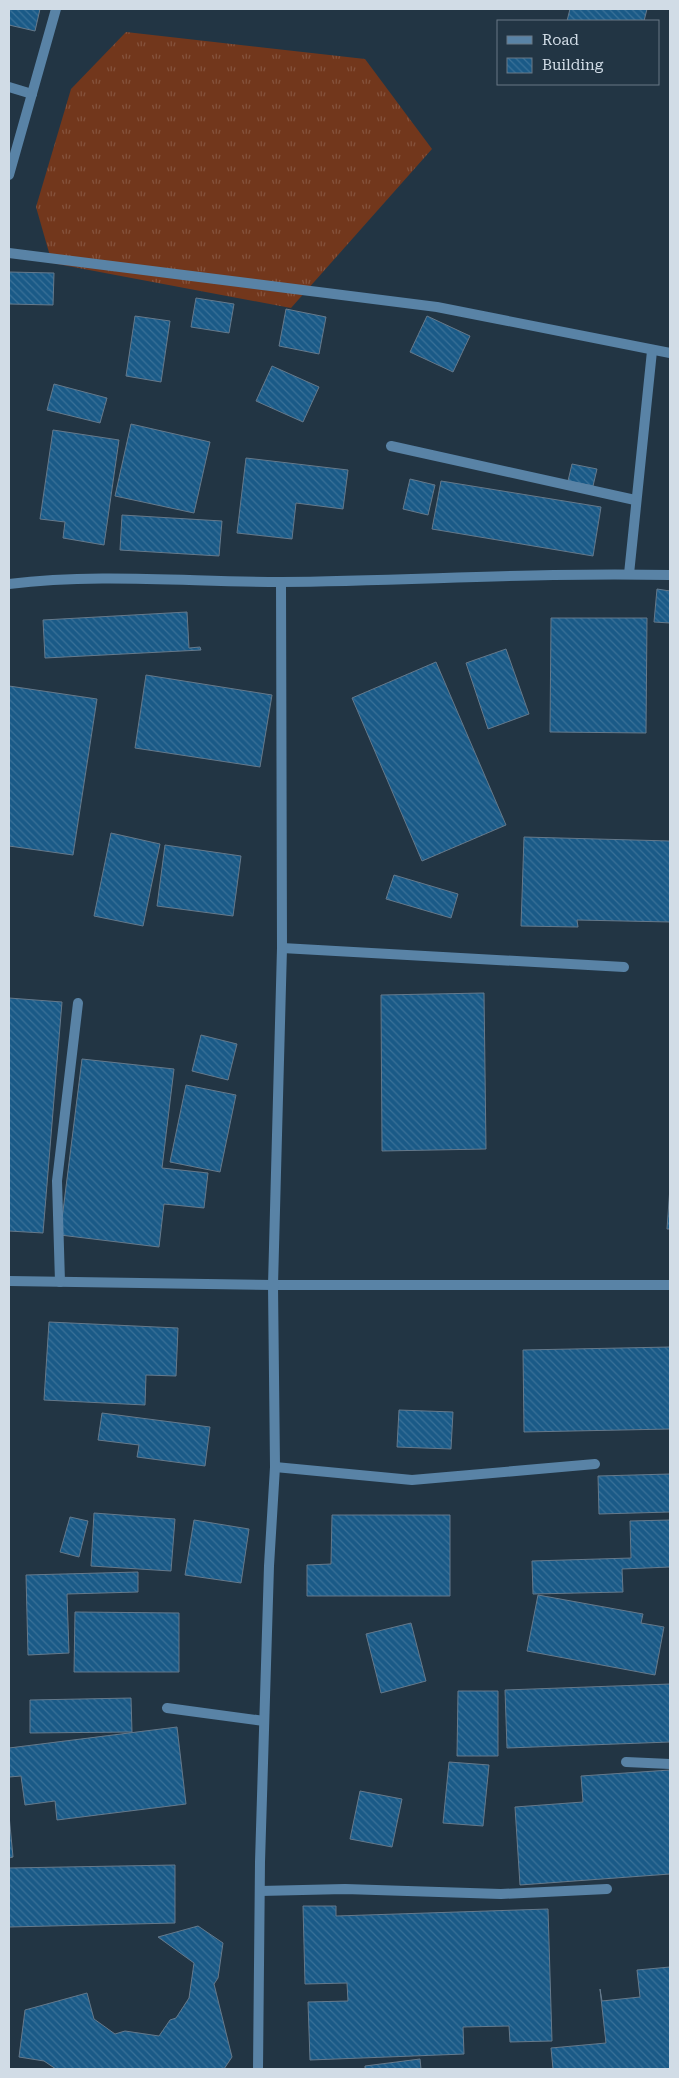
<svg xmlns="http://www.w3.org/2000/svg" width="679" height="2078" viewBox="0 0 679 2078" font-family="'Roboto Serif',serif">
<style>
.grass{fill:url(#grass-tufts)}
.building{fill:url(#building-back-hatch);stroke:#65798b}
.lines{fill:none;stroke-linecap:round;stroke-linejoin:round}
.service{stroke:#5983a6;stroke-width:10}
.minor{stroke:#5983a6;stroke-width:10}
</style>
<defs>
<pattern id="grass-tufts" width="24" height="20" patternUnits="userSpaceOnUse" patternTransform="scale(1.25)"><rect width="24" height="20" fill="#72371c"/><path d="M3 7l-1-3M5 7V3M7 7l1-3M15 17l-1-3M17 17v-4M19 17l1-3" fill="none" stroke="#85533d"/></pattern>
<pattern id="building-back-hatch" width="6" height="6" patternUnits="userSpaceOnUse" patternTransform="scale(1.25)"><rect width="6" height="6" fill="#1a5a87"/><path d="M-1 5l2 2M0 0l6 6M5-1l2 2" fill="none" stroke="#3a7198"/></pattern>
</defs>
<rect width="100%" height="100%" fill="#223544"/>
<path class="grass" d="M126 32 365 59 432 149 291 308 52 263 36 207 71 89Z"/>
<g class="building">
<path d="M9 9H40L35 31 9 25Z"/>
<path d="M570 9H647L644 21H567Z"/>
<path d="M9 272 54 273 53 305 9 304Z"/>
<path d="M196 298 234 304 229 333 191 327Z"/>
<path d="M286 309 326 317 319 354 279 346Z"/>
<path d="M135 316 170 321 161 382 126 376Z"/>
<path d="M427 316 470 336 453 372 410 352Z"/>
<path d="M272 366 319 387 303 422 256 401Z"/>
<path d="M54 384 107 398 100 423 47 410Z"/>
<path d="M131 424 210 442 194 513 115 496Z"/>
<path d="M53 430 119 440 104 545 63 538 65 522 40 519Z"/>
<path d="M246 458 348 470 343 509 296 503 292 539 237 533Z"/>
<path d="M572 464 597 469 593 486 568 481Z"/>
<path d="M410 479 435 485 428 515 403 509Z"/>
<path d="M441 481 601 507 593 556 432 529Z"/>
<path d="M122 515 222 521 219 556 120 550Z"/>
<path d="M657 589 670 591V623L654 622Z"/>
<path d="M187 612 189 648 200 647 201 650 45 658 43 620Z"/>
<path d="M551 618H647L646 733 550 732Z"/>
<path d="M506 649 529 714 488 729 466 663Z"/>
<path d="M436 662 506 825 422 861 352 698Z"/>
<path d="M146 675 272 695 260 767 135 748Z"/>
<path d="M9 686 97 699 73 855 9 846Z"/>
<path d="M111 833 160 844 143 926 94 916Z"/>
<path d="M524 837 670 841V922L577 920 578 927 521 926Z"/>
<path d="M165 845 241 856 233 916 157 906Z"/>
<path d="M394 875 458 894 451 918 386 899Z"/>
<path d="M484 993 486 1149 382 1151 381 995Z"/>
<path d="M9 998 62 1002 43 1233 9 1231Z"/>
<path d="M201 1035 237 1044 228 1080 192 1071Z"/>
<path d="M82 1059 174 1069 162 1168 208 1173 204 1208 164 1204 159 1247 60 1235Z"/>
<path d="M186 1085 236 1095 220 1172 170 1162Z"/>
<path d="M670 1187V1229H667Z"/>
<path d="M49 1322 178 1328 176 1376 146 1375 145 1405 44 1400Z"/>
<path d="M670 1347V1429L524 1432 523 1350Z"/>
<path d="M399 1410 453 1412 451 1449 397 1447Z"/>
<path d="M102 1413 210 1427 205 1466 137 1457 139 1445 98 1440Z"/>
<path d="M670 1474V1512L599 1514 598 1476Z"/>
<path d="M94 1513 175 1519 171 1571 91 1566Z"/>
<path d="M332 1515H450V1596H307V1565L331 1564Z"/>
<path d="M70 1517 88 1521 79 1557 60 1552Z"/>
<path d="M194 1520 249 1529 241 1583 185 1575Z"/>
<path d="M670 1520V1567L622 1569 623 1592 533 1594 532 1561 631 1558 630 1521Z"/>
<path d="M138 1572V1592L67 1594 69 1653 28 1655 26 1575Z"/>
<path d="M538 1595 643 1614 641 1623 664 1627 655 1675 527 1651Z"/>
<path d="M75 1612 179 1613V1672H74Z"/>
<path d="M411 1623 426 1681 381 1693 366 1634Z"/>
<path d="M670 1684V1742L507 1748 505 1690Z"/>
<path d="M458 1691H498V1756H457Z"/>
<path d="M131 1698 132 1732 30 1733V1700Z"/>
<path d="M177 1727 186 1804 57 1820 55 1801 25 1805 21 1776 9 1777V1748Z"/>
<path d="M449 1762 489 1765 483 1826 443 1823Z"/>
<path d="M670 1770V1874L520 1885 515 1807 583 1802 581 1776Z"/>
<path d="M360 1791 402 1799 392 1847 350 1839Z"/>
<path d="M9 1815 13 1857 9 1858Z"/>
<path d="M175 1865V1923L9 1927V1868Z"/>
<path d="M303 1906H336V1916L548 1909 552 2041 510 2042 509 2026 463 2027 464 2054 310 2060 308 2002 348 2001 347 1983 305 1984Z"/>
<path d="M198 1926 223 1943 218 1978 214 1984 232 2057 224 2069H56L44 2061 19 2057 25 2010 87 1993 94 2019 115 2034 125 2031 159 2036 170 2020 176 2018 189 1998 194 1963 158 1937Z"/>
<path d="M670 1967V2069H553L551 2048 606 2043 600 1989 602 2001 640 1997 637 1970Z"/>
<path d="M420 2059 421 2069H365V2066Z"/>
</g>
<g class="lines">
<g class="service">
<path d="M282 948 624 967"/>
<path d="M626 1762 670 1764"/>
<path d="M260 1891 345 1889 501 1894 607 1889"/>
</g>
<g class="minor">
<path d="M9 87 32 94"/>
<path d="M9 175 56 9"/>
<path d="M9 253 437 307 670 353"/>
<path d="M391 446 635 500"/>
<path d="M629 574 652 351"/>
<path d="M9 584C99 573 190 582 281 582 411 581 540 572 670 575"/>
<path d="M9 1281 273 1285H670"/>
<path d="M60 1282 57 1181 78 1003"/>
<path d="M275 1467 412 1480 595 1464"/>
<path d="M167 1708 264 1721"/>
<path d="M258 2069 260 1862 269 1566 275 1467 273 1285 282 948 281 582"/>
</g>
</g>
<rect width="679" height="2078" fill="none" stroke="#d1dce6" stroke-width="20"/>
<rect x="497" y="20" width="162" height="65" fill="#223544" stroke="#687885"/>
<rect x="507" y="36" width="25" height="8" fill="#5983a6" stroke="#687885"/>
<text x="542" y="45" font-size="15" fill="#d1dce6">Road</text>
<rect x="507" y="58" width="25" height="15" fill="url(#building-back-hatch)" stroke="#687885"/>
<text x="542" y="70" font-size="15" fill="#d1dce6">Building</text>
</svg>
